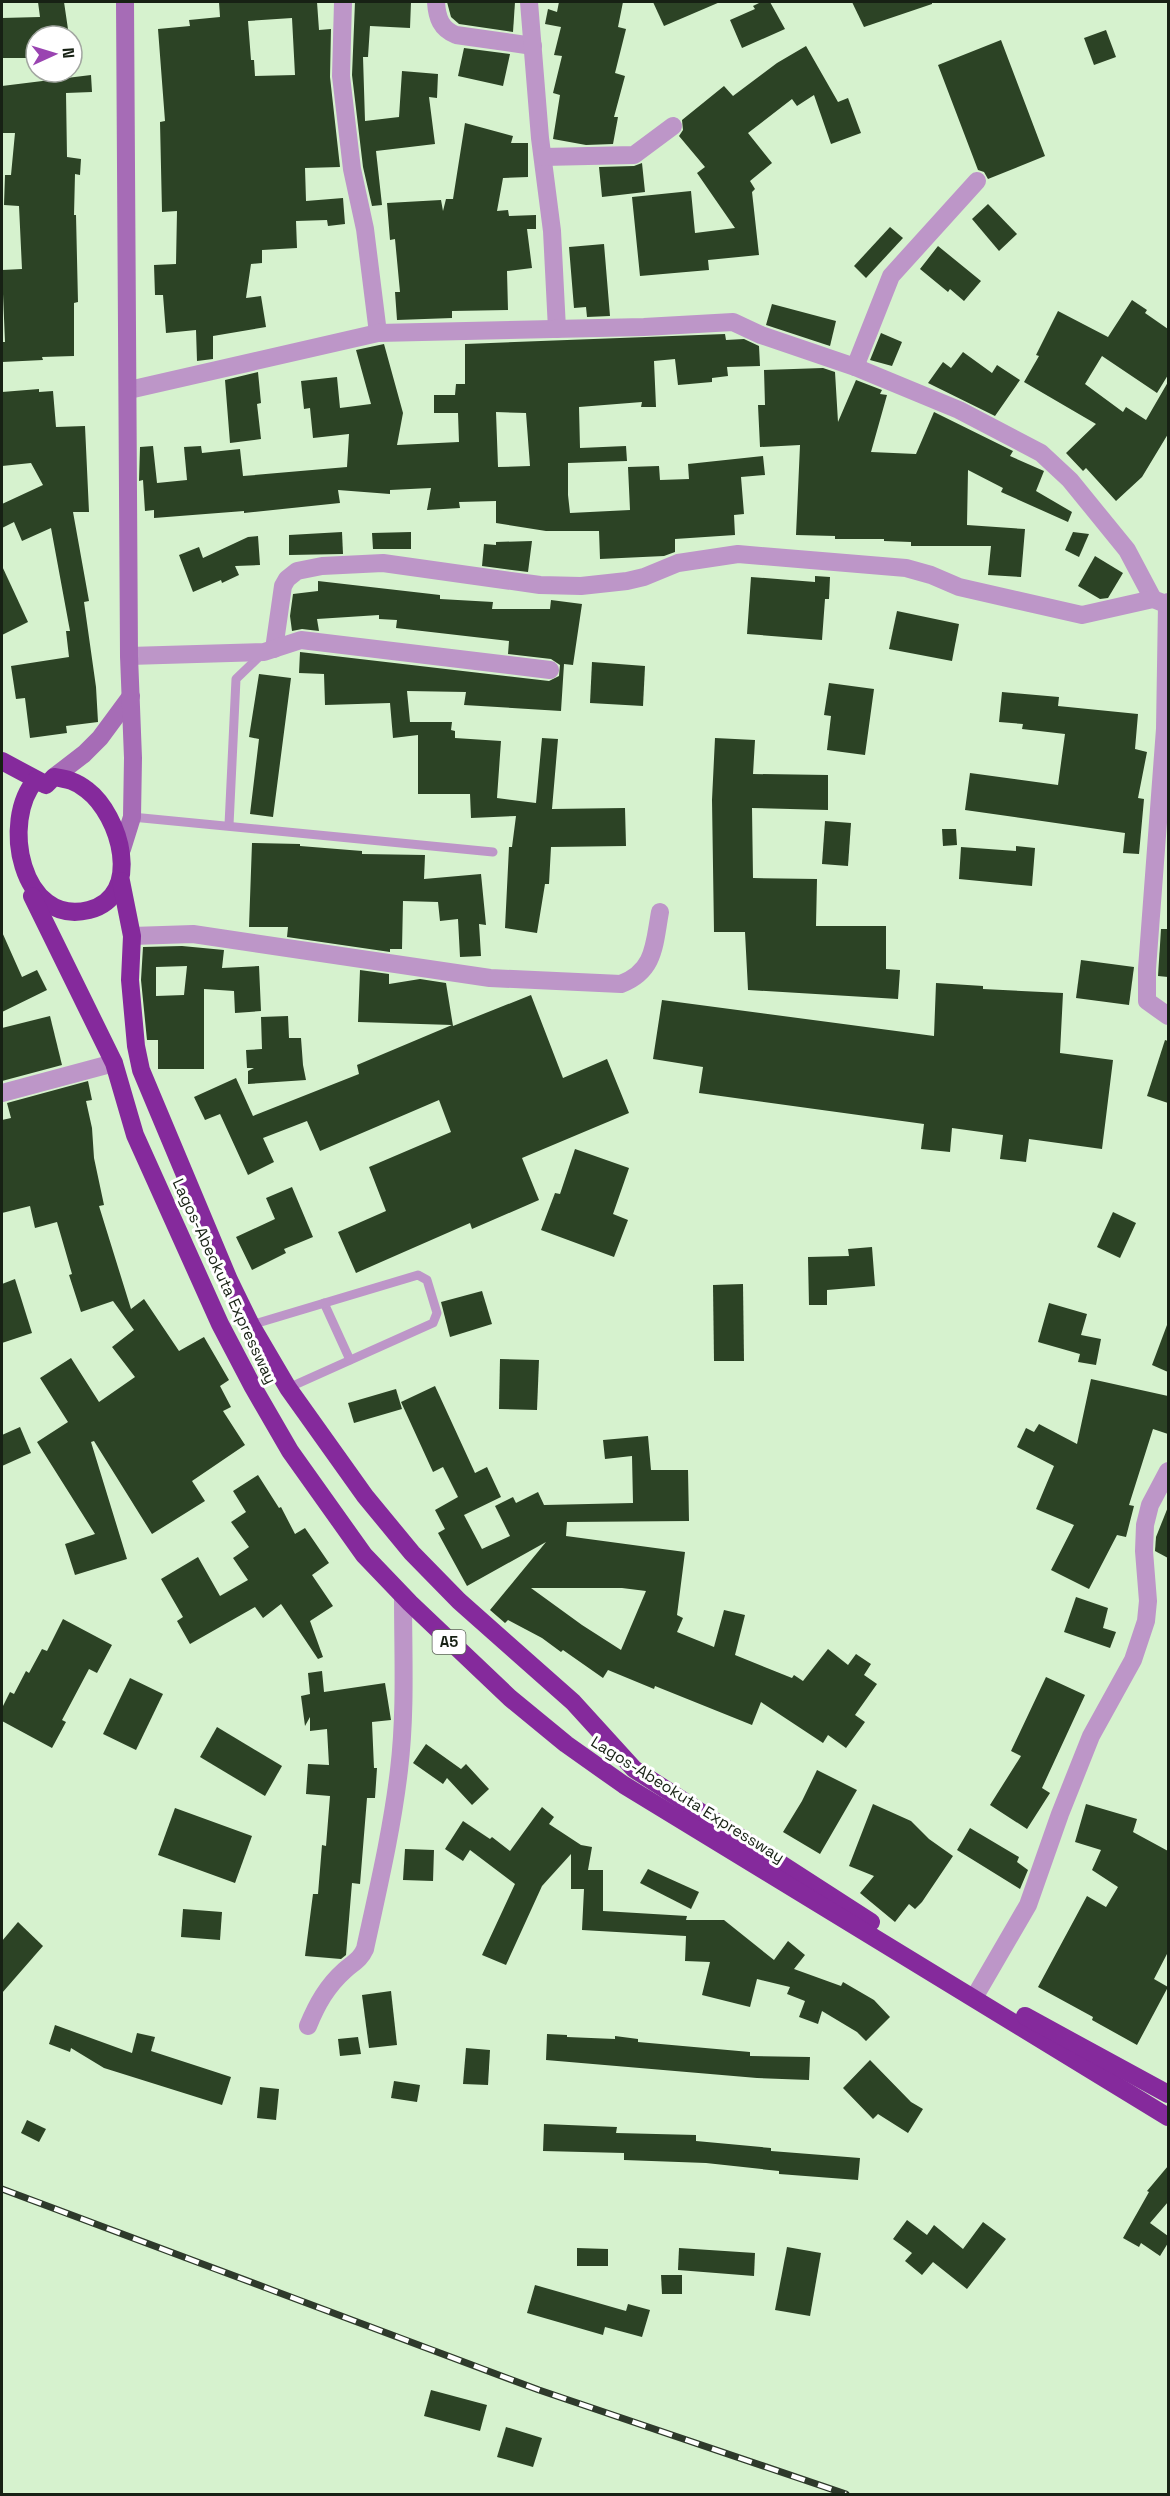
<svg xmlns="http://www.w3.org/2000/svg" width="1170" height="2496" viewBox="0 0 1170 2496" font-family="'Space Grotesk',sans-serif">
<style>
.building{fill:#2c4325;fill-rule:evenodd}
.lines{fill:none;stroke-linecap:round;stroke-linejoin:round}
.lane{stroke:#bd96c8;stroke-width:9}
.street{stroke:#bd96c8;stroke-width:18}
.secondary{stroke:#a66cb6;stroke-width:18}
.highway{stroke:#852a9c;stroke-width:18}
.rail-casing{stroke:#2e3a2b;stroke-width:7}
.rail{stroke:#fff;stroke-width:4.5;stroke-dasharray:14;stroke-linecap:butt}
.labels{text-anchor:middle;stroke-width:6;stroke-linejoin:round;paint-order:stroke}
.shield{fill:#fff;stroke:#5d645a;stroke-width:1.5}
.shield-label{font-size:15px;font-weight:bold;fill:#172114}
.street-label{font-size:16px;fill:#172114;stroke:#fff}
</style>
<rect width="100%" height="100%" fill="#d6f2ce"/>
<g class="building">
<path d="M38 2H64L69 36H36V58H2V18L40 17Z"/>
<path d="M219 2H317L319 30 331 29 330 77 340 167 305 168 306 201 343 198 345 224 328 226 327 220 296 221 297 248 262 250V263L251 264 246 298 261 296 266 327 213 336V359L197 361 196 330 166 333 163 295H155L154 265 176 264 177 211 162 212 160 122 165 121 158 29 190 26 189 20 220 17ZM292 18 295 75 255 76 254 60H251L248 21Z"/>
<path d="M355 2H411L410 28 370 26 368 57H363L365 121 399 117 402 71 438 74 437 98 429 97 435 144 376 151 382 205 372 206 363 167 352 75Z"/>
<path d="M447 2H515L513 32 459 24 451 17Z"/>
<path d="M559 2H623L618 27 626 29 615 73 625 76 614 117H618L613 144 586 145 553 139 560 95 553 93 562 56 554 55 561 27 545 24 548 9 557 12Z"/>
<path d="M653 2H720L664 26Z"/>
<path d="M761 2H770L785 29 742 48 730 20 755 9 753 6Z"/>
<path d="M852 2H932V4L864 27Z"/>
<path d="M1106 30 1116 57 1094 65 1084 38Z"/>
<path d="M1001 40 1045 156 988 179 984 172 978 170 938 65Z"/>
<path d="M806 46 838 102 848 98 861 133 831 144 814 95 797 106 792 99 748 133 772 163 750 181 755 189 752 192 759 255 708 260 709 270 640 276 632 197 691 191 695 233 735 228 697 173 705 167 679 136 683 130 682 120 724 86 733 96 777 63Z"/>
<path d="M464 48 510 54 503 86 458 76Z"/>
<path d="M91 75 92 92 66 93 67 157 81 159 80 175 75 174 74 215H76L78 302 74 303V356L42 357 43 360 2 362V342H5L2 270 22 269 19 206 4 205 5 175H11L15 133H2V86Z"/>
<path d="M465 123 513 136 511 143H528V177L503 178 497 211 508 210 509 216 536 215V229H527L532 268 507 271 508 310 452 311V318L397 320 395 292H400L395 239 390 240 387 203 441 200 443 211 446 199H453Z"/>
<path d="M642 163 645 192 602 197 599 167 634 166Z"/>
<path d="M988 204 1017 234 999 251 972 219Z"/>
<path d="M890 227 903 238 866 278 854 266Z"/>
<path d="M604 244 610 316 587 317 586 307 574 308 569 247Z"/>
<path d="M938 246 981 281 964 301 950 289 948 292 920 269Z"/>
<path d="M1132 300 1147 310 1145 313 1168 329V375L1157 393 1102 356 1085 384 1123 412 1126 407 1146 420 1168 382V434L1142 477 1116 501 1086 468 1083 471 1066 453 1096 424 1024 382 1039 356 1036 355 1058 311 1108 337Z"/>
<path d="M772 304 836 321 830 346 766 325Z"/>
<path d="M881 333 902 342 892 366 870 360Z"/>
<path d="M725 334 726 340 744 339 759 346 760 366 727 367 728 376 712 378V382L678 385 675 359 654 361 656 407H641L642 402 579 407 580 448 626 446 627 461 568 463V495L570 513 630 510 628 467 659 466 660 480 689 479 688 464 763 456 765 475 741 477 744 514 734 515 735 535 675 539V552L664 556 600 559 599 531H546L496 523V501L459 502 460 508 427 510 431 488 390 490V494L338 490 340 503 244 513V511L154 518V510L145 511 143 480 139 481 140 447 153 446 157 483 187 480 184 447 201 446 202 453 240 449 243 476 347 467 349 434 313 438 310 408 304 409 301 381 337 377 340 408 371 404 356 350 384 344 403 413 397 445 459 442 458 413H434V395H455L456 384H465V344ZM496 412 526 413 530 466 498 467Z"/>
<path d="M963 352 992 373 997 365 1020 380 995 416 928 383 943 362 951 368Z"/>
<path d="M823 368 835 372 838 422 856 380 882 390 880 394 887 395 871 452 916 454 934 412 1013 451 1010 456 1044 471 1036 491 1072 512 1068 522 1001 492 1003 488 968 470 967 525 1025 529 1021 577 988 575 991 546H911V542L884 541V539H835V536L796 535 800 445 760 447 758 405H765L764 370Z"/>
<path d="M258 372 261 403 257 404 261 439 230 443 225 380Z"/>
<path d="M39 389V392L53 391 56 427 85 426 89 512H73L89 601 84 602 96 687 98 722 66 726 67 733 30 738 25 698 16 699 11 666 69 657 66 631H70L51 528 22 541 14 522 2 528V504L43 485 31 463 2 466V392Z"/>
<path d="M342 532 343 554 289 555V535Z"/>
<path d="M411 532V549H373L372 533Z"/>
<path d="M1073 532 1089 534 1079 557 1065 550Z"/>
<path d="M258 536 260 565 235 566 239 575 222 583 221 580 193 592 179 555 199 547 203 558 248 537Z"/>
<path d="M532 541 528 572 482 566 484 544 496 545V542Z"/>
<path d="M1095 556 1123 573 1108 598 1100 599 1078 586Z"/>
<path d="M2 566 28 622 2 635Z"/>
<path d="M815 576 830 577 829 599H825L822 640 747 634 751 577 815 582Z"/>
<path d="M318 581 440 595V599L493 602 492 609H550L551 600 582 604 573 665 564 664 561 711 464 705 466 692 407 691 410 722H452L451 730 455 731V738L501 741 497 798 536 803 542 738 558 739 552 809 625 808 626 846 551 847 549 884H545L537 933 505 928 509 847H512L516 816 471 818 470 794H418V735L393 738 390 703 325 705 324 674 299 673 300 652 549 681 559 676 560 665 551 659 508 654 509 641 396 628 397 620 379 619V615L317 619 319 631 302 629 292 631 290 616 293 594 318 591Z"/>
<path d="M897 611 959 624 952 661 889 649Z"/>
<path d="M592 662 645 666 643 706 590 703Z"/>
<path d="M259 674 291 678 273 817 250 814 259 739 249 737Z"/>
<path d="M829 683 874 689 865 755 827 750 831 716 824 715Z"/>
<path d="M1002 692 1059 697 1058 706 1138 714 1135 749 1147 752 1138 798 1144 799 1139 854 1123 853 1125 833 965 810 970 773 1058 785 1065 734 1022 729 1023 724 999 722Z"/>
<path d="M715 738 755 740 753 774 828 775V810L752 808 753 878 817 879 816 926H886V969L900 970 898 999 748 990 745 932H714L712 800Z"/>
<path d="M825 821 851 823 848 866 822 864Z"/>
<path d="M942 829H956L957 845 943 846Z"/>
<path d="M252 843 300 844V846L362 851V854L425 855 424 879 481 874 486 925 479 924 481 956 460 957 458 919 440 921 438 902 403 901 402 949H390V952L287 937 288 927H249Z"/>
<path d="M1016 846 1035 848 1032 886 959 879 961 847 1016 851Z"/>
<path d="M1161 929H1168V977L1158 976Z"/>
<path d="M2 932 22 977 37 970 47 990 2 1012Z"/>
<path d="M182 946 224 950 222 968 259 966 261 1011 235 1013 234 991 204 989V1069H158V1040H147L141 980 143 947ZM187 966 184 995 156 996V967Z"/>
<path d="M1081 960 1134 967 1129 1005 1076 998Z"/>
<path d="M360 970 389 974V984L420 979 446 983 453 1026 531 995 563 1078 607 1059 629 1113 522 1158 539 1200 472 1229 470 1223 356 1273 338 1232 386 1211 369 1167 451 1132 439 1100 320 1151 307 1121 263 1138 274 1162 248 1175 220 1114 205 1120 194 1097 236 1078 253 1116 359 1074 357 1065 452 1025 358 1022Z"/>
<path d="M936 983 983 986V989L1063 993 1060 1053 1113 1060 1102 1149 1029 1139 1026 1162 1000 1159 1003 1135 952 1128 950 1152 921 1149 924 1124 699 1093 703 1067 653 1059 662 1000 934 1036Z"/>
<path d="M50 1016 62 1065 2 1081V1028Z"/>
<path d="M288 1016 289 1038H301L303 1065 306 1080 248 1084V1071L254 1068H247L246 1050 262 1049 261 1017Z"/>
<path d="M1165 1040 1168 1041V1103L1147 1096Z"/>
<path d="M88 1081 92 1100 86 1101 92 1128 94 1158 104 1205 99 1206 131 1309 144 1299 179 1351 204 1337 229 1380 220 1386 231 1407 223 1411 245 1445 192 1481 205 1501 152 1534 94 1441 91 1442 127 1559 75 1575 65 1544 95 1534 37 1442 68 1422 40 1378 71 1358 99 1402 135 1377 112 1347 134 1330 113 1301 81 1312 69 1275 72 1274 57 1222 35 1228 30 1206 2 1213V1120L11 1118 7 1103Z"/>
<path d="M575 1149 629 1168 613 1214 628 1220 614 1257 541 1230 555 1193 560 1194Z"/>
<path d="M292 1187 313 1237 284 1249 286 1253 252 1270 236 1237 275 1219 266 1198Z"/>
<path d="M1113 1212 1136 1223 1120 1258 1097 1247Z"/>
<path d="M872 1247 875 1286 827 1290V1305H809L808 1257 849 1256 848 1249Z"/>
<path d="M15 1279 32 1333 2 1343V1284Z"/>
<path d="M743 1284 744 1361H714L713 1285Z"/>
<path d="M482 1291 492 1324 450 1337 441 1302Z"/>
<path d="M1049 1303 1087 1314 1081 1335 1101 1339 1096 1365 1078 1362 1080 1354 1038 1342Z"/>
<path d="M1167 1325H1168V1372L1152 1365Z"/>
<path d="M500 1359 539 1360 537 1410 499 1409Z"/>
<path d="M1091 1379 1168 1396V1434L1153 1429 1129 1505 1134 1506 1126 1537 1117 1535 1089 1589 1051 1570 1074 1525 1036 1509 1054 1466 1017 1447 1026 1428 1034 1432 1039 1424 1077 1444Z"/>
<path d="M435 1386 475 1473 487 1467 501 1497 464 1515 482 1549 510 1536 495 1506 513 1497 516 1503 538 1492 544 1505 633 1503 632 1456 605 1459 603 1440 648 1436 651 1470H688L689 1521 567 1522 566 1536 685 1552 677 1615 683 1618 677 1632 714 1647 724 1610 745 1615 735 1655 792 1678 794 1675 803 1681 828 1649 848 1665 856 1654 871 1664 864 1675 877 1684 855 1715 865 1722 846 1748 828 1735 823 1743 761 1702 752 1725 655 1686 654 1689 608 1670 603 1678 563 1650 561 1652 542 1638 508 1620 505 1623 490 1610 546 1542 467 1586 438 1533 445 1529 435 1510 458 1497 443 1467 433 1472 401 1402ZM531 1588H622L646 1591 621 1650 582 1625Z"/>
<path d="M396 1389 402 1409 354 1423 348 1403Z"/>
<path d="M20 1427 31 1453 2 1466V1435Z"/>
<path d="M258 1475 279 1508 281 1507 295 1534 305 1528 329 1563 312 1575 333 1606 310 1621 323 1657 318 1659 281 1604 263 1618 255 1607 190 1644 177 1621 183 1617 161 1579 198 1557 220 1596 248 1580 233 1558 249 1547 231 1522 246 1512 233 1491Z"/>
<path d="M1168 1507V1558L1155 1551 1156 1537Z"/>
<path d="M1076 1597 1108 1608 1103 1628 1116 1632 1110 1648 1064 1632Z"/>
<path d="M63 1619 112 1645 97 1673 89 1669 62 1720 66 1722 52 1748 2 1721V1708L10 1692 14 1694 26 1671 29 1673 42 1649 47 1651Z"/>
<path d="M322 1671 324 1692 385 1683 391 1720 372 1722 374 1768H377L375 1798H367L360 1884 352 1883 346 1955 341 1959 305 1956 313 1894H318L322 1845 326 1846 330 1796 306 1794 308 1764 329 1765 327 1729 310 1731V1717L305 1726 301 1696 310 1694 308 1673Z"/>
<path d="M1046 1677 1085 1695 1042 1788 1050 1793 1027 1829 990 1805 1021 1756 1011 1751Z"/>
<path d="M130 1678 163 1694 136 1750 103 1734Z"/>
<path d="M217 1727 282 1766 265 1796 200 1757Z"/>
<path d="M426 1744 461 1769 466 1764 489 1789 472 1805 447 1778 443 1784 413 1763Z"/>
<path d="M817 1770 857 1790 820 1854 783 1832 802 1801Z"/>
<path d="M873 1804 911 1821 929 1839 953 1856 922 1902 915 1909 909 1904 895 1922 860 1893 874 1876 849 1866Z"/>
<path d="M1086 1804 1137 1819 1133 1832 1168 1851V1952L1154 1979 1168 1987 1137 2045 1092 2020 1093 2017 1038 1987 1087 1896 1106 1907 1118 1887 1092 1870 1101 1850 1075 1842Z"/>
<path d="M542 1807 554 1817 549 1824 581 1845 592 1847 588 1870H603V1911L687 1916 686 1920H724L774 1960 788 1941 805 1955 794 1969 841 1986 843 1982 874 2000 890 2017 866 2041 857 2032 822 2011 818 2024 799 2017 805 2001 787 1994 790 1987 757 1979 750 2007 702 1995 710 1962 685 1961 686 1936 582 1930 584 1889H571V1854L542 1886 506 1965 482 1955 515 1884 470 1850 463 1861 445 1849 463 1821 490 1839 492 1837 510 1851Z"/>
<path d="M175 1808 252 1836 235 1883 158 1855Z"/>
<path d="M970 1828 1019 1857 1017 1862 1028 1870 1020 1889 957 1850Z"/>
<path d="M405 1849 434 1850 433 1881 403 1880Z"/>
<path d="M648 1869 699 1892 691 1909 640 1883Z"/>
<path d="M183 1909 222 1912 220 1940 181 1937Z"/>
<path d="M18 1922 43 1946 2 1993V1941Z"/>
<path d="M391 1991 397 2045 369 2048 362 1995Z"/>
<path d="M55 2025 132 2053 137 2033 155 2037 151 2051 231 2077 222 2105 104 2068 71 2048 70 2052 49 2044Z"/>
<path d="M547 2034 567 2035V2037L615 2039V2036L638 2039V2042L750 2052V2056L810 2057 809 2080 757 2078 546 2060Z"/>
<path d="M358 2037 361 2054 340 2056 338 2039Z"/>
<path d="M466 2048 490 2050 488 2085 463 2084Z"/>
<path d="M870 2060 911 2102 923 2109 908 2133 878 2114 873 2119 843 2088Z"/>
<path d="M394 2081 420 2085 417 2102 391 2098Z"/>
<path d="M260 2087 279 2089 276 2120 257 2118Z"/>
<path d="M27 2120 46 2129 39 2142 21 2133Z"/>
<path d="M544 2124 617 2127 616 2133 696 2135V2141L771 2148V2151L860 2158 858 2180 779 2174V2171L706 2163 624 2160V2153L543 2151Z"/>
<path d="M1168 2166V2202L1150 2223 1168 2236V2243L1160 2256 1141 2243 1139 2247 1123 2238 1149 2192 1147 2191Z"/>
<path d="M907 2220 927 2235 934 2225 963 2249 983 2222 1006 2239 967 2289 933 2262 922 2275 905 2261 912 2253 893 2239Z"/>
<path d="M787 2247 821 2253 810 2316 775 2310Z"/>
<path d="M577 2248 608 2249V2266H577Z"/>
<path d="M679 2248 755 2253 754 2276 678 2270Z"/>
<path d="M661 2275H682V2294H662Z"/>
<path d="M535 2285 626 2311 628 2304 650 2310 642 2337 605 2327 603 2335 527 2313Z"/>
<path d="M431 2390 487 2405 480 2431 424 2416Z"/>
<path d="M506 2427 542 2438 533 2467 497 2457Z"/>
</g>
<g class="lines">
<g class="lane">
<path d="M132 817 493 852"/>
<path d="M229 825 236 679 263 653"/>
<path d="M324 1303 350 1360"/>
<path d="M251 1325 418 1275 427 1280 437 1313 433 1323 288 1388"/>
</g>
<g class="street">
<path d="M343 2 341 76 352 169 365 229 378 333"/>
<path d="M436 2C437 18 441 29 456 35L533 46"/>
<path d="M529 2 540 138 552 231 557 329"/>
<path d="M543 157 634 155 673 126"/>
<path d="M855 367 959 410 1041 453 1070 480 1127 550 1153 599"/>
<path d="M129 390 378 333 644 327 733 322 761 335 855 367 891 276 977 181"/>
<path d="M1168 602 1167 604 1165 729 1147 969V1001L1168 1016"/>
<path d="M274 649 283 586 287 579 297 571 322 566 383 563 540 585 581 586 627 581 644 577 678 563 738 554 906 568 931 575 959 587 1082 615 1153 599 1168 605"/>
<path d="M129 656 264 652 301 640 550 670"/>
<path d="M132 936 193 934 490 978 621 984C655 971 654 945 660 912"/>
<path d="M2 1093 114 1063"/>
<path d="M978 1991 1028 1905 1060 1814 1091 1736 1133 1660 1146 1621 1148 1601 1144 1551 1145 1525 1150 1505 1168 1471"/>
<path d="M308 2026C317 2004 327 1986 345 1970 354 1962 360 1960 365 1949 378 1889 392 1830 399 1770 406 1712 403 1654 403 1596"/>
</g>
<g class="secondary">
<path d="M54 777 84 754 100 738 131 696"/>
<path d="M122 849 132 817 133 758 129 656 125 2"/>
</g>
<g class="highway">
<path d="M2 761 45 784"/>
<path d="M54 777C67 779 76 781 87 790 120 815 144 896 89 910 21 927 0 820 36 780L46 785Z"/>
<path d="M121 881 132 936 130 980 136 1046 141 1070 229 1280 251 1325 288 1388 365 1496 412 1553 459 1601 573 1702 634 1769 871 1922"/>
<path d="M32 896 114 1063 135 1135 220 1324 253 1387 290 1451 364 1555 410 1603 510 1698 566 1744 624 1785 1168 2117"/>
<path d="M1025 2016 1168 2094"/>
</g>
<g class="rail-casing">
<path id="rail" d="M2 2189 539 2390 846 2494"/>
</g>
<use href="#rail" class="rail"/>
</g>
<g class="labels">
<rect class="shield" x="432.5" y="1630" width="33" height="24" rx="4.5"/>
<g class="shield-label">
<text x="449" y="1647">A5</text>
</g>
<g class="street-label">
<text transform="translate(225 1281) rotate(65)" y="6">Lagos-Abeokuta Expressway</text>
<text transform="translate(688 1799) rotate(32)" y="6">Lagos-Abeokuta Expressway</text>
</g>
</g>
<rect width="1170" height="2496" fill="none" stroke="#172114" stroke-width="6"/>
<g transform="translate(54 54) rotate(86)"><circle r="28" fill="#ffffff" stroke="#a2a6a1" stroke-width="1.5"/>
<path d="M0-4.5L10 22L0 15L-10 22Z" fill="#9a44b1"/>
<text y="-9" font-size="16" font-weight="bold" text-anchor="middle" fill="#172114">N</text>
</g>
</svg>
